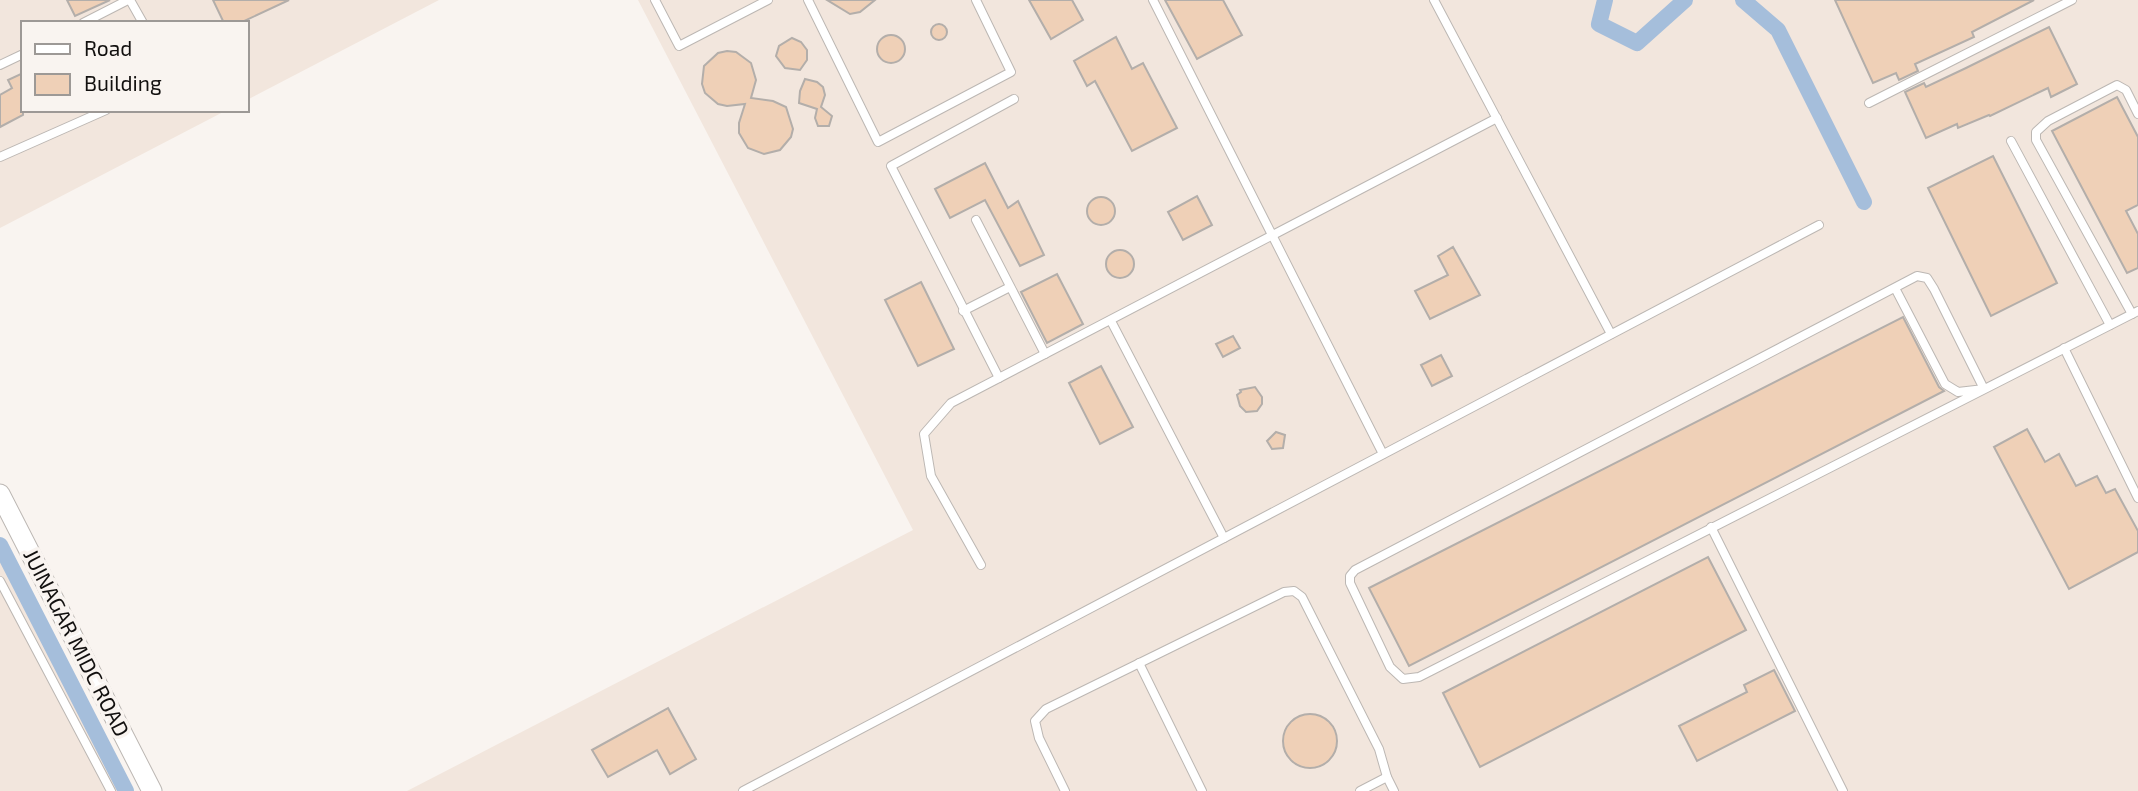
<svg xmlns="http://www.w3.org/2000/svg" width="2138" height="791" viewBox="0 0 2138 791" font-family="'Exo 2',sans-serif">
<style>
.built{fill:#f2e6dd}
.lines{fill:none;stroke-linecap:round;stroke-linejoin:round}
.canal{stroke:#a5bedb;stroke-width:16}
.building{fill:#efd0b7;stroke:#b3aeaa;stroke-width:2}
.service-casing{stroke:#bcb7b3;stroke-width:10}
.tertiary-casing{stroke:#bcb7b3;stroke-width:21}
.service{stroke:#fff;stroke-width:8}
.tertiary{stroke:#fff;stroke-width:19}
.labels{text-anchor:middle;stroke-width:7;stroke-linejoin:round;paint-order:stroke}
.street-label{font-size:21px;fill:#12100f;stroke:#f9f4f0}
</style>
<rect width="100%" height="100%" fill="#f9f4f0"/>
<g class="built">
<path d="M0 0H439L247 100V23H23V110H227L0 228Z"/>
<path d="M638 0H2138V791H407L913 530Z"/>
<path d="M0 553 119 791H0Z"/>
</g>
<g class="lines">
<g class="canal">
<path d="M1605 0 1599 24 1637 43 1685 0"/>
<path d="M1743 0 1778 30 1864 202"/>
<path d="M0 545 126 791"/>
</g>
</g>
<g class="building">
<path d="M67 0H110L75 16Z"/>
<path d="M213 0H289L240 23H224Z"/>
<path d="M827 0H875L860 12 850 14Z"/>
<path d="M1029 0H1072L1083 20 1051 39Z"/>
<path d="M1165 0H1223L1242 35 1197 59Z"/>
<path d="M1835 0H2034L1972 32 1974 37 1915 64 1918 71 1899 80 1896 73 1873 83Z"/>
<circle cx="939" cy="32" r="8"/>
<path d="M2049 27 2077 84 2051 97 2048 88 1990 116 1989 115 1958 128 1957 124 1926 138 1905 92 1924 83 1926 87 1966 68Z"/>
<circle cx="891" cy="49" r="14"/>
<path d="M1116 37 1132 69 1143 63 1177 128 1132 151 1095 81 1087 86 1074 61Z"/>
<path d="M792 38 801 42 807 50V60L800 70 785 68 776 56 779 46Z"/>
<path d="M727 51 736 52 751 63 756 80 751 98 773 101 786 107 793 129 791 137 780 150 764 154 748 148 739 133V123L745 104 727 106 718 104 705 93 702 84 704 66 718 53Z"/>
<path d="M23 73V115L0 127V95L12 88 8 80Z"/>
<path d="M805 79 817 82 823 87 825 95 821 107 832 116 829 126H818L815 118 817 109 799 103 800 91Z"/>
<path d="M2117 97 2138 137V205L2126 211 2138 234V268L2127 273 2052 131Z"/>
<path d="M1993 156 2057 283 1991 316 1928 188Z"/>
<path d="M985 163 1008 208 1018 201 1044 255 1020 266 985 200 950 218 935 189Z"/>
<path d="M1197 196 1212 225 1183 240 1168 212Z"/>
<circle cx="1101" cy="211" r="14"/>
<path d="M1453 247 1480 295 1430 319 1415 291 1448 275 1438 256Z"/>
<circle cx="1120" cy="264" r="14"/>
<path d="M1057 274 1083 324 1047 343 1021 292Z"/>
<path d="M921 282 954 349 918 366 885 300Z"/>
<path d="M1903 317 1939 387 1944 391 1409 666 1369 588Z"/>
<path d="M1233 336 1240 348 1223 357 1216 344Z"/>
<path d="M1441 355 1452 376 1432 386 1421 365Z"/>
<path d="M1101 366 1133 427 1100 444 1069 383Z"/>
<path d="M1255 387 1262 397V404L1257 411 1246 412 1240 406 1237 395 1241 392 1240 390Z"/>
<path d="M2027 429 2045 462 2059 454 2076 486 2097 476 2106 493 2115 489 2138 531V552L2069 589 1994 447Z"/>
<path d="M1276 432 1285 435 1283 448 1272 449 1267 441Z"/>
<path d="M1708 557 1746 630 1480 767 1443 693Z"/>
<path d="M1774 670 1795 711 1697 761 1679 726 1747 692 1744 685Z"/>
<path d="M668 708 696 759 670 774 657 750 608 777 592 750Z"/>
<circle cx="1310" cy="741" r="27"/>
</g>
<g class="lines">
<g class="service-casing">
<g id="service">
<path d="M130 0 143 23"/>
<path d="M655 0 679 46 768 0"/>
<path d="M808 0 878 142 1011 72 976 0"/>
<path d="M1153 0 1383 454"/>
<path d="M1434 0 1611 334"/>
<path d="M83 23 128 0"/>
<path d="M0 65 23 54"/>
<path d="M1869 103 2072 0"/>
<path d="M2011 141 2110 325"/>
<path d="M0 157 106 110"/>
<path d="M976 220 1045 354"/>
<path d="M1895 288 1945 384 1958 392 1984 389 1934 289 1927 278 1917 276 1355 570 1350 576V583L1390 667 1403 679 1419 677 2138 311"/>
<path d="M963 311 1010 287"/>
<path d="M2132 314 2036 140V132L2048 121 2117 85 2126 90 2138 114"/>
<path d="M1111 321 1224 538"/>
<path d="M2064 348 2138 498"/>
<path d="M999 378 891 166 1014 99"/>
<path d="M1711 527 1843 791"/>
<path d="M981 565 931 476 924 434 951 403 1497 118"/>
<path d="M0 581 111 791"/>
<path d="M1139 663 1202 791"/>
<path d="M743 791 1819 225"/>
<path d="M1065 791 1039 738 1035 721 1046 709 1284 592 1294 591 1302 597 1379 749 1387 777 1394 791"/>
<path d="M1360 791 1387 777"/>
</g>
</g>
<g class="tertiary-casing">
<path id="tertiary" d="M0 494 152 791"/>
</g>
<use href="#service" class="service"/>
<use href="#tertiary" class="tertiary"/>
</g>
<g class="labels">
<g class="street-label">
<text transform="translate(76 643) rotate(63)" y="7">JUINAGAR MIDC ROAD</text>
</g>
</g>
<rect x="21" y="21" width="228" height="91" fill="#f9f4f0" stroke="#9d9996" stroke-width="2"/>
<rect x="35" y="44" width="35" height="10" fill="#ffffff" stroke="#9d9996" stroke-width="2"/>
<text x="84" y="56" font-size="21" fill="#12100f">Road</text>
<rect x="35" y="74" width="35" height="21" fill="#efd0b7" stroke="#9d9996" stroke-width="2"/>
<text x="84" y="91" font-size="21" fill="#12100f">Building</text>
</svg>
